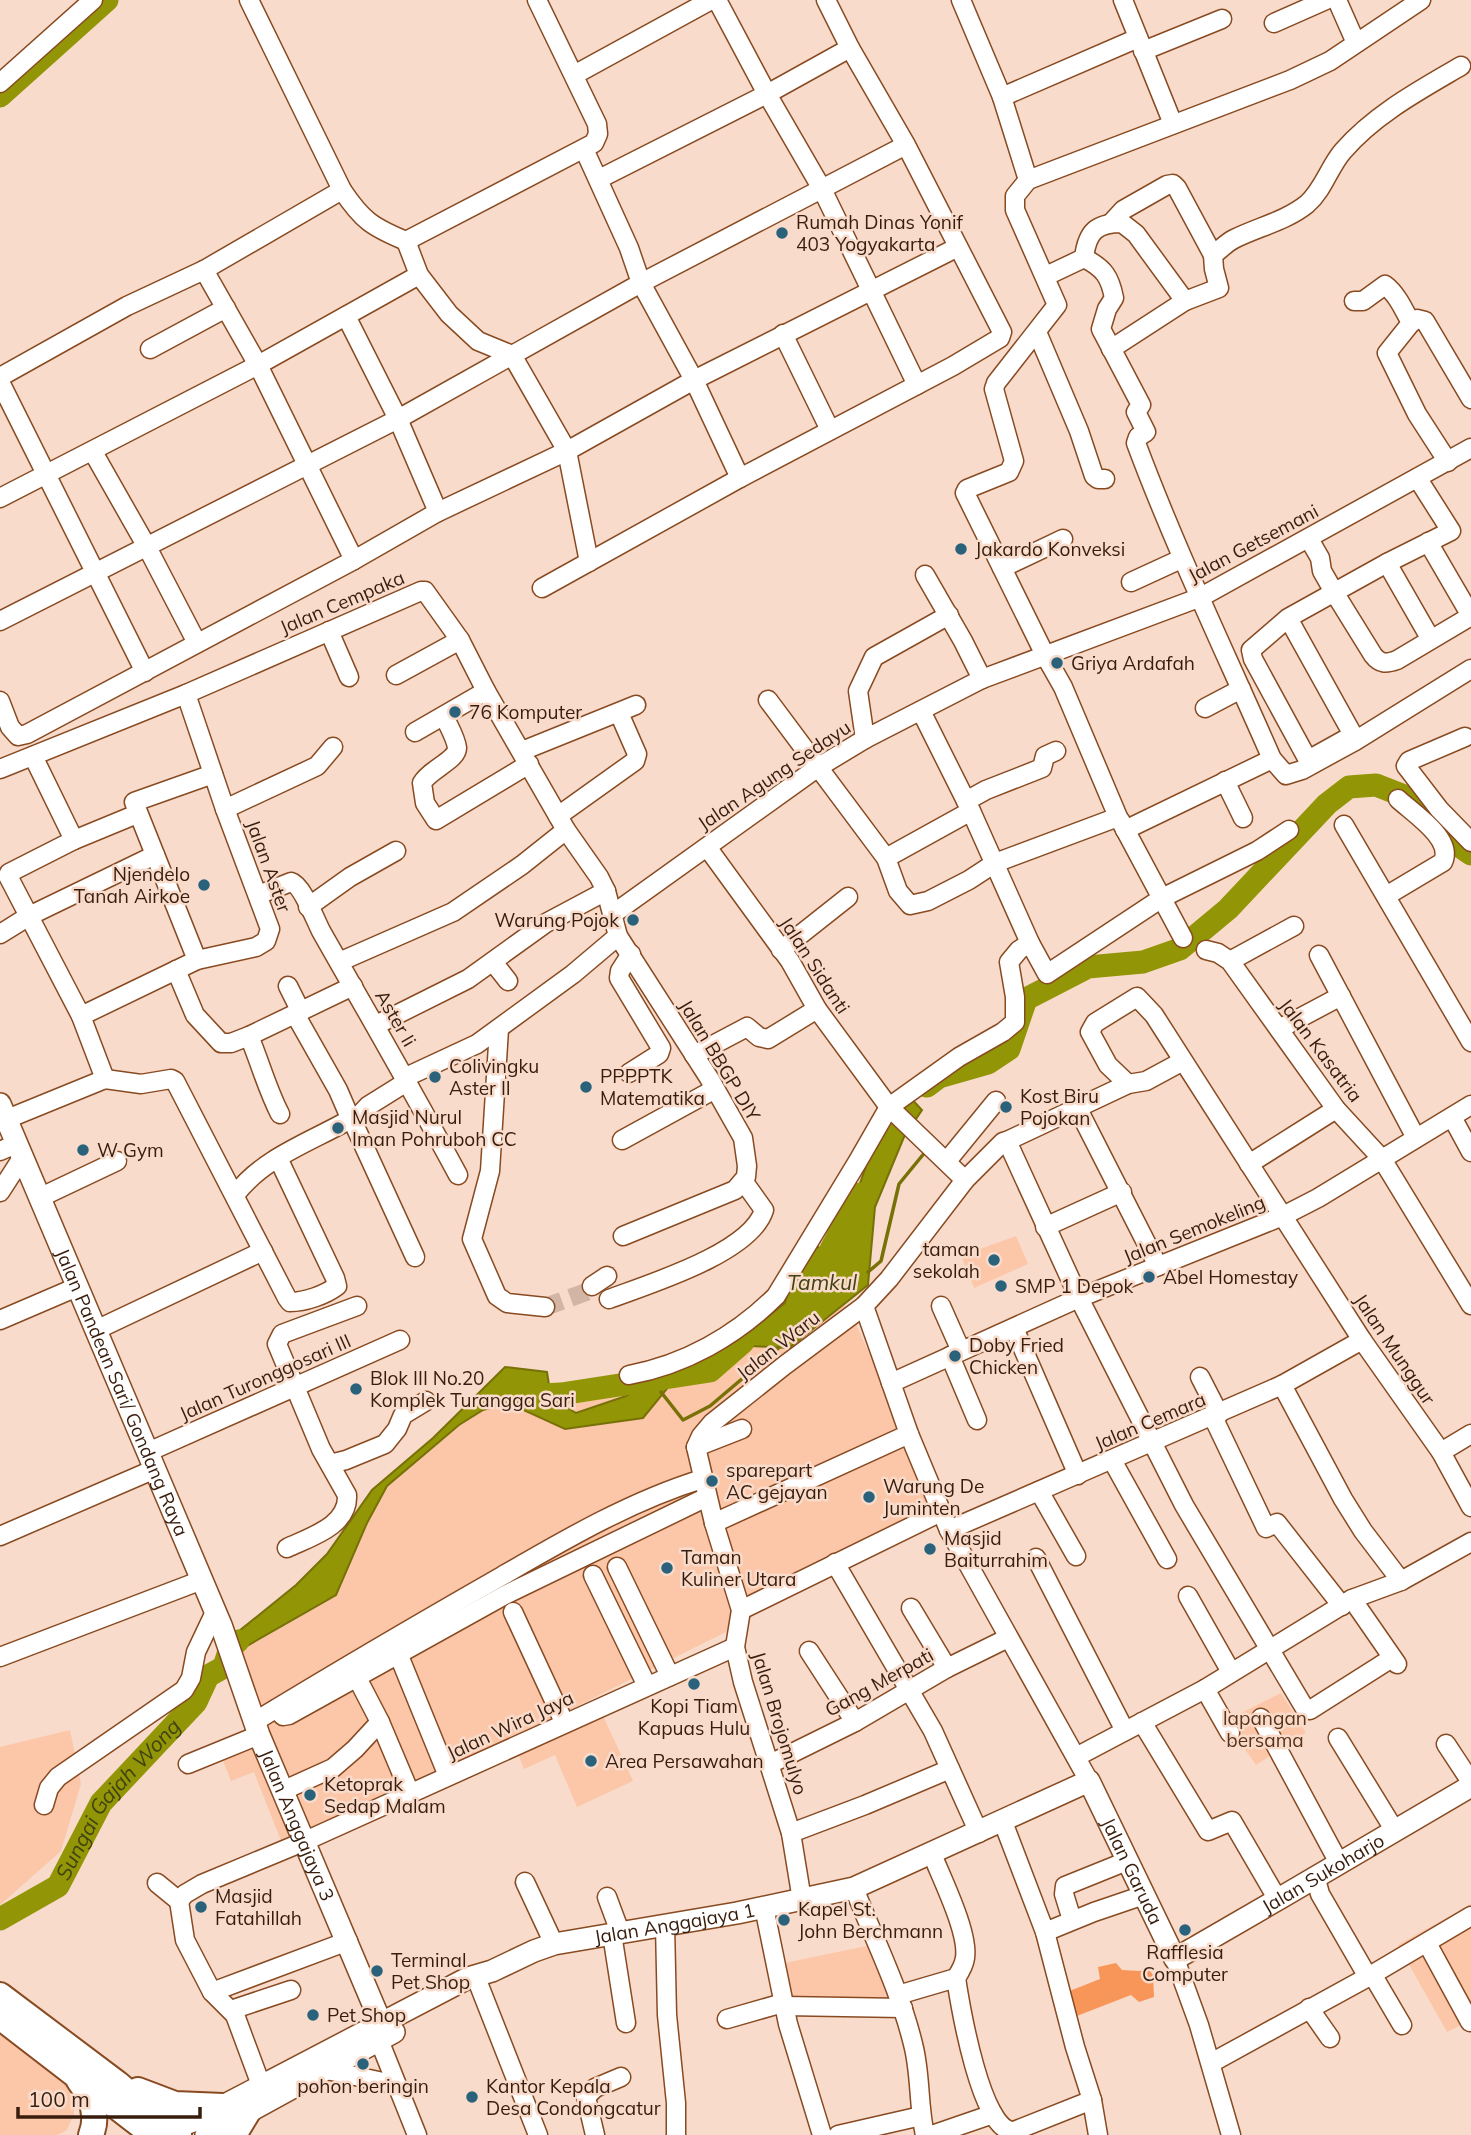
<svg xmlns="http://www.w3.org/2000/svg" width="1471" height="2135" viewBox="0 0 1471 2135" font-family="Mulish,sans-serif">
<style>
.green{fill:#fcc7a9}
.forest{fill:#f89659}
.water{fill:#929505;stroke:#777107;stroke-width:2}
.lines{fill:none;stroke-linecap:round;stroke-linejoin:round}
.stream{stroke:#777107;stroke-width:3.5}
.river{stroke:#929505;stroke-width:23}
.minor-tunnel{stroke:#d2b5a4;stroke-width:18;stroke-dasharray:18 9;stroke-linecap:butt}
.minor-casing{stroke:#884a21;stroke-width:21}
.major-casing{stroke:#884a21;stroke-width:24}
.highway-casing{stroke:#884a21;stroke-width:28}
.minor{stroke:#fff;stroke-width:18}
.major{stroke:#fff;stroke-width:21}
.highway{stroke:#fff;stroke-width:24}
.poi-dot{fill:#2a627c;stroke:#f8dbca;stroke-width:2.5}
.labels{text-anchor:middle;stroke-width:5;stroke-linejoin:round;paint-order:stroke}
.poi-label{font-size:19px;fill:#381d0d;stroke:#f8dbca;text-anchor:start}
.street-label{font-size:19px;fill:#381d0d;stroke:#f8dbca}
.park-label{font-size:19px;fill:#593219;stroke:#f8dbca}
.water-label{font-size:21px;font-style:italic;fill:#424313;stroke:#f8dbca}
</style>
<rect width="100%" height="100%" fill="#f8dbca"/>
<g class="green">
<path d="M1016 1236 1028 1264 974 1288 961 1256Z"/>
<path d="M814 1280 850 1310 937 1509 740 1609V1625L475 1757 304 1834 255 1719 230 1648 312 1609 386 1486 459 1425 483 1410 508 1403 710 1371Z"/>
<path d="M1281 1693 1306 1733 1256 1765 1225 1721Z"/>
<path d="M599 1707 633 1781 577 1807 555 1755 524 1769 515 1746Z"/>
<path d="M70 1730 81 1784 61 1851 0 1905V1747Z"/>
<path d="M254 1733 299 1840 283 1846 254 1772 231 1781 218 1748Z"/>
<path d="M1471 1904V2020L1447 2032 1398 1945Z"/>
<path d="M876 1944 903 2008 784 2006 775 1965Z"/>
<path d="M0 2029 64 2081 74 2096V2114L67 2130 57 2135H0Z"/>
</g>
<path class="forest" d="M1116 1963 1122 1970 1140 1971 1147 1967 1153 1975 1154 1997 1139 2002 1131 1995 1069 2019 1062 1994 1100 1979 1098 1967Z"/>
<path class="water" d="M908 1095 922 1110 904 1137 875 1207 868 1285 789 1348 751 1346 717 1363 674 1380 643 1418 565 1429 508 1403 483 1410 459 1425 387 1486 367 1523 336 1595 219 1662 218 1648 296 1585 327 1554 372 1490 433 1438 505 1367 547 1372 551 1398 576 1413 626 1396 676 1365 732 1345 785 1303 794 1270 809 1244 835 1253 874 1144Z"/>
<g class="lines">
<g class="stream">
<path d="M868 1272 881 1261 899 1184 926 1151"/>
<path d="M661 1392 683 1420 710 1406 782 1345"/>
</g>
<g class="river">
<path d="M0 96 107 0"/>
<path d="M927 1086 939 1077 988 1063 1009 1049 1026 999 1088 967 1143 962 1180 949 1228 909 1327 804 1349 787 1376 785 1412 799 1458 845 1471 854"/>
<path d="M816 1278 860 1194"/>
<path d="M520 1396 561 1394 710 1371 743 1342"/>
<path id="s1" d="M0 1919 58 1886 101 1803 196 1702 208 1676 224 1667 230 1648 238 1641"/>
</g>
<path class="minor-tunnel" d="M545 1307 589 1291 592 1286"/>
<g class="minor-casing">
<g id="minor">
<path d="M249 0 342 190C362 220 372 227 406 241L594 143 598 134 597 124 537 0"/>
<path d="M717 0 767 94 822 189 917 385"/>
<path d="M826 0 850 48 906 145 1002 332 1000 338 953 366 740 478 694 380 641 283 906 145"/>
<path d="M961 0 1002 97 1028 180"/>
<path d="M1123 0 1173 124"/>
<path d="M1337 0 1356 43"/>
<path d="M1274 23 1326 0"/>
<path d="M1143 51 1222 19"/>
<path d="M574 75 711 0"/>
<path d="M0 83 93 0"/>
<path d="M1002 97 1138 38"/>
<path d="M599 179 767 94 850 48"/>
<path d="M1111 223 1123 210 1167 185 1173 184 1177 188 1213 255"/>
<path d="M1084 258C1104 268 1110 277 1114 298L1107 309 1101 329 1141 405 1136 412 1146 432 1138 437 1136 443C1176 550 1226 654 1272 759L1286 775 1302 770 1355 741 1471 669"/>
<path d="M1084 258C1087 232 1096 223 1122 223L1136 234 1185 301"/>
<path d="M204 270 258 365 354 560"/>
<path d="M1046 276 1084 258"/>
<path d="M1354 301H1363L1385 285C1397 294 1404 310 1411 323L1387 353 1417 414 1448 462"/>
<path d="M346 316 398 419 438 512"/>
<path d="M1411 323 1417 319 1425 321 1471 399"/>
<path d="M1037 332 1079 431 1094 476 1098 479H1105"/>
<path d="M783 334 830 430"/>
<path d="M150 349 226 308"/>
<path d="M1111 349 1185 301 1219 288 1214 269 1213 255C1220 250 1226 243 1234 239 1258 227 1286 221 1307 204 1324 189 1329 167 1343 151 1375 114 1420 90 1461 66"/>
<path d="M0 377 127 306 204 270 342 190"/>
<path d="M0 382 145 672"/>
<path d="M93 452 147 547 197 643"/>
<path d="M0 498 258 365 419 275"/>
<path d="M1309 539 1320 558 1322 571 1334 592 1373 655C1380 664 1386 664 1397 660L1471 616 1428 542"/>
<path d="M589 562 567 451 694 380 958 247"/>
<path d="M1387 563 1430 638"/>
<path d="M1002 568 1063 539"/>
<path d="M925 575 963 641 982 679"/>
<path d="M1131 582 1181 559"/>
<path d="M542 588 740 478"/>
<path d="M1288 618 1353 735 1308 760 1253 659 1251 650 1288 618 1387 563 1451 531 1418 479"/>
<path d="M0 621 398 419 641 283 629 248 584 149"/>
<path d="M329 631 349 677"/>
<path d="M396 675 460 640"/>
<path d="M768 700 886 858 898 891 910 905 928 901 969 880 995 863 1118 817 1063 687 1046 657 965 493 967 489 1009 472 1014 461 994 389 996 383 1057 305 1015 210V196L1028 180 1290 80 1330 61 1421 0"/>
<path d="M0 701 10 727 18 736 27 734 354 560 438 512 567 451 512 355 478 341 449 314 419 275 406 241"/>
<path d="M1205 708 1241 689"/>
<path d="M921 711 971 811 1030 943 1047 974 1162 898 1257 851 1289 830"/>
<path d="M444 716C448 725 456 738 457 748 457 760 429 770 422 783L425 803 436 820 529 764"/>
<path d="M415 732 486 691"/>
<path d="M1465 737 1409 761 1406 766 1439 809 1471 842"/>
<path d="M865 739 858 691 874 657 949 615"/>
<path d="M522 751 636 705"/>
<path d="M33 756 74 840"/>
<path d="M0 769 186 694 421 591H425L460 640 486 691 566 830 599 877 606 891 618 936 709 1078 743 1138 747 1166 746 1177 735 1190 623 1236"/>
<path d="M1225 781 1243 818"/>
<path d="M966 801 986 790 1042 768 1045 756 1056 751"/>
<path d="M225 809 317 766 333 747"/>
<path d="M558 816 635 761 637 754 619 713"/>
<path d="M1120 820 1183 938"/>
<path d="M1344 825 1471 1042"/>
<path d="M1125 830 1272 759"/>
<path d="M707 847 790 961 817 1009 889 1107 965 1180"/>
<path d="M886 858 971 811"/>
<path d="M258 895 291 882C302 885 315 919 321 931 367 1012 414 1093 458 1175"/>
<path d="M1386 896 1443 862C1454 839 1413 813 1398 799"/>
<path d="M308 907 350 877 396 851"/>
<path d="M613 914 817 768 865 739 982 679 1201 597 1471 448"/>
<path d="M0 934 29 916 155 855"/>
<path d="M781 950 848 897"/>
<path d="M1206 950 1218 953 1230 961 1336 1109 1382 1159 1471 1305"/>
<path d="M1319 955 1416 1138"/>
<path d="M197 960 134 802 213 774"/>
<path d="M1230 961 1294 926"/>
<path d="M339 962 453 912 522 865 566 830"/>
<path d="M493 962 508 981"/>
<path d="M176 970 195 1015 221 1043H231L249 1036 353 986"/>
<path d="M288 986 301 1012"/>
<path d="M295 1014 338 1090 351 1120"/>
<path d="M81 1016 197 960 256 947 266 941 270 929 225 809 186 694"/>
<path d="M376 1025 468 979 546 923 606 891"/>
<path d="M499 1029 490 1171 472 1239 497 1296 507 1303 545 1307"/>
<path d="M1279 1029 1341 996"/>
<path d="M249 1036C260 1062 267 1089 280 1114"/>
<path d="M694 1055 747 1027 759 1037 768 1039 817 1009"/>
<path d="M629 1073 659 1054 661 1048 619 978 620 971 631 954"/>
<path d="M406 1077 477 1044 573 974 618 936"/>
<path d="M105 1079 81 1016 8 876 9 873 74 840 137 814"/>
<path d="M1128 1084 1108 1065 1090 1032 1095 1023 1137 997 1154 1015 1362 1340 1441 1452 1471 1507"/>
<path d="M1078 1109 1158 1266"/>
<path d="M1452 1117 1471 1152"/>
<path d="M7 1119 105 1079 141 1084 171 1079 175 1081 287 1298 290 1302C305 1302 325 1295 337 1286L335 1278 278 1158"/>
<path d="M353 1122 415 1257"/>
<path d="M353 1122 368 1106 408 1081"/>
<path d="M622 1140 715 1089"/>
<path d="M1007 1141 1128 1084 1146 1081 1183 1061"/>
<path d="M0 1151 16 1144"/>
<path d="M947 1161 996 1101"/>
<path d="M1249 1164 1336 1109"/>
<path d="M0 1192 22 1158"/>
<path d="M235 1195C263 1158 308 1143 347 1121L353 1122"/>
<path d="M39 1198 117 1161"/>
<path d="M1045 1227 1122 1192"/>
<path d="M592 1286 607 1276"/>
<path d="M609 1299C649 1284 751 1253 764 1210L744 1182"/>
<path d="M864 1306 909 1434 949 1530 1089 1781"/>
<path d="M941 1306 961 1351"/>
<path d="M0 1320 77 1287"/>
<path d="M1014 1328 1078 1475"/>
<path d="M96 1330 263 1251"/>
<path d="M950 1356 977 1420"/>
<path d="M629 1375C684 1365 736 1336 776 1296L858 1161 889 1107 959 1057 1003 1032 1015 1022V997L1009 962 1019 950 1030 943"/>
<path d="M1200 1377 1219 1414"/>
<path d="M891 1383 1079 1298 1283 1216 1318 1198 1471 1105"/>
<path d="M1282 1385 1343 1499 1363 1531 1401 1581"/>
<path d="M1213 1417 1266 1528 1277 1523 1342 1606"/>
<path d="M696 1447 742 1429"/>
<path d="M148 1452 400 1340"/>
<path d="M1441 1452 1471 1434"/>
<path d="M1112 1460 1167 1559"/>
<path d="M330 1464 346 1460 385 1444 397 1429 403 1415 426 1401"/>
<path d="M1039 1491 1076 1556"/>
<path d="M714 1523 909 1434"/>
<path d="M949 1530 1282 1385 1362 1340"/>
<path d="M0 1536 155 1469"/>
<path d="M287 1548C310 1537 349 1526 347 1495L321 1449 277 1344 282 1334 357 1306"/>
<path d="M1036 1558 1125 1731"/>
<path d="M835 1563 933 1731 979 1833"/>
<path d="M617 1567 670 1676"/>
<path d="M593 1575 647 1686"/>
<path d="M1188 1596 1231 1672"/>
<path d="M1352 1599 1397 1664"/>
<path d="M911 1608 947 1668"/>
<path d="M741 1610 941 1512"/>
<path d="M513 1612 564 1722"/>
<path d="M395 1646 448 1776"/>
<path d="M809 1651 855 1722"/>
<path d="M0 1657 202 1580"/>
<path d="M353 1670 380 1722 410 1793"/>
<path d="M1205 1689 1230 1733"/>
<path d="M276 1709 283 1716 289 1715 505 1595 707 1497"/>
<path d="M1261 1718 1339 1863"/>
<path d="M254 1722C336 1672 418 1624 502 1576 566 1539 631 1501 702 1479"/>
<path d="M1142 1722 1208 1831 1232 1821 1278 1900"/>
<path d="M1338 1738 1395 1831"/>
<path d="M1446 1744 1471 1782"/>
<path d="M1076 1757 1205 1689 1352 1599 1401 1581 1471 1542"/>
<path d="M188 1764 259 1735"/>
<path d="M770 1764 855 1722 947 1668 1008 1638"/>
<path d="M282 1791 333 1768 355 1749 380 1722"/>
<path d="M44 1805 49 1788 58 1777 184 1690 191 1678 196 1652 215 1612"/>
<path d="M1003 1822 1045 1932 1075 2047 1092 2100 1098 2135"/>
<path d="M791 1833 865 1805 950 1769"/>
<path d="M932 1854C942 1879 969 1933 965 1958 964 1965 960 1972 956 1978"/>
<path d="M1316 1879 1320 1894 1368 1977"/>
<path d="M525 1882 554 1944"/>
<path d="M157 1883 179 1901"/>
<path d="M854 1888C874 1939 900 1990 913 2044 921 2074 918 2105 925 2135"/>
<path d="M607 1897 620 1932"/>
<path d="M802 1900 791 1833 743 1682 735 1647 741 1610 714 1523 696 1447 701 1436 712 1423 785 1365 864 1306 889 1279 965 1180 1003 1142 1007 1141 1008 1143 1079 1298 1184 1505 1304 1707 1310 1710 1392 1658"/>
<path d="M179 1901 185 1894 202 1884 303 1842 735 1647"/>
<path d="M179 1901 185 1940 212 1992 235 2015 261 2085"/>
<path d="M764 1907 788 2024 822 2135"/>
<path d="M1072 1920 1064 1894 1065 1886 1127 1861"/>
<path d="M665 1925 667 2015 676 2103V2135"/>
<path d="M1045 1932 1094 1912 1144 1895"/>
<path d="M612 1934 626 2023"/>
<path d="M1427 1943 1470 2022"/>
<path d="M1175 1959 1199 2025 1231 2135"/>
<path d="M1372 1974 1402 2025"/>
<path d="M475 1975 538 2135"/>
<path d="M956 1978C960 2004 981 2133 1014 2131L1092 2100"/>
<path d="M212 1992 348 1941"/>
<path d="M898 1995 956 1978"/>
<path d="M784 2006 903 2008"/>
<path d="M1309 2008 1330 2038"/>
<path d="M231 2010 291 1990"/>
<path d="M727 2019 783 2003"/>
<path d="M379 2040 417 2135"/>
<path d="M1211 2063 1368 1977 1471 1916"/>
<path d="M327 2070 397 2085"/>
<path d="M595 2135 586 2097 595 2088 621 2077"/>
<path d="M838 2135 921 2116"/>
<path d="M932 2135 993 2114"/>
</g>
</g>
<g class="major-casing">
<g id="major">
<path id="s2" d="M0 1104 221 1625 259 1735 381 2023"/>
<path id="s3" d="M160 2133 196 2120 468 1978 492 1971 534 1951 554 1944 737 1913 854 1888 1089 1781 1175 1959C1274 1902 1373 1844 1471 1786"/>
<path d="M206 2135 394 2032"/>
</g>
</g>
<g class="highway-casing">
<g id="highway">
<path d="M0 1995 117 2083 179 2135"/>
<path d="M0 2017 153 2135"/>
<path d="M79 2081C92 2097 99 2115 91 2135"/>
<path d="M138 2090 175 2104 223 2106"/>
<path d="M234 2135 248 2112"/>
</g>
</g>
<use href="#minor" class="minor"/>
<use href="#major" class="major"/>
<use href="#highway" class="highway"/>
</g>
<g class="poi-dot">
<circle cx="782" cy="233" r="7"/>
<circle cx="961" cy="549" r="7"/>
<circle cx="1057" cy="663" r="7"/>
<circle cx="455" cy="712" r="7"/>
<circle cx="204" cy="885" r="7"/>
<circle cx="633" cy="920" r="7"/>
<circle cx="435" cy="1077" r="7"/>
<circle cx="586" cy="1087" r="7"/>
<circle cx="1006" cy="1107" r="7"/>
<circle cx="338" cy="1128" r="7"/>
<circle cx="83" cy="1150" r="7"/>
<circle cx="994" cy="1260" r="7"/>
<circle cx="1149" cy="1277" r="7"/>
<circle cx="1001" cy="1286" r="7"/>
<circle cx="955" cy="1356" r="7"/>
<circle cx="356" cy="1389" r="7"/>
<circle cx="712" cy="1481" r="7"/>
<circle cx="869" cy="1497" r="7"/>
<circle cx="930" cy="1549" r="7"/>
<circle cx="667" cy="1568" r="7"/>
<circle cx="694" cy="1684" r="7"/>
<circle cx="591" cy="1761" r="7"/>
<circle cx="310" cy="1795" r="7"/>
<circle cx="201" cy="1907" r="7"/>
<circle cx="784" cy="1920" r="7"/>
<circle cx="1185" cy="1930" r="7"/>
<circle cx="377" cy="1971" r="7"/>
<circle cx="313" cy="2015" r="7"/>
<circle cx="363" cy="2064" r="7"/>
<circle cx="472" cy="2097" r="7"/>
</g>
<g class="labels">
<g class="poi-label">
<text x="796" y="229">Rumah Dinas Yonif<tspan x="796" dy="22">403 Yogyakarta</tspan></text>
<text x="975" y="556">Jakardo Konveksi</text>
<text x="1071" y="670">Griya Ardafah</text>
<text x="469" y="719">76 Komputer</text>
<text x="190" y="881" text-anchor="end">Njendelo<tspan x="190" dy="22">Tanah Airkoe</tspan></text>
<text x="619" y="927" text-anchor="end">Warung Pojok</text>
<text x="449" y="1073">Colivingku<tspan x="449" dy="22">Aster II</tspan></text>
<text x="600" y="1083">PPPPTK<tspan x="600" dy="22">Matematika</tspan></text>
<text x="1020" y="1103">Kost Biru<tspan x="1020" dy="22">Pojokan</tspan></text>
<text x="352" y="1124">Masjid Nurul<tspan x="352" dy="22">Iman Pohruboh CC</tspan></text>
<text x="97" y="1157">W Gym</text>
<text x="980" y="1256" text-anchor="end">taman<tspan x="980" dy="22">sekolah</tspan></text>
<text x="1163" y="1284">Abel Homestay</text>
<text x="1015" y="1293">SMP 1 Depok</text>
<text x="969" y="1352">Doby Fried<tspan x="969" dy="22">Chicken</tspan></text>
<text x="370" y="1385">Blok III No.20<tspan x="370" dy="22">Komplek Turangga Sari</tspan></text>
<text x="726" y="1477">sparepart<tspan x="726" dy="22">AC gejayan</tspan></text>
<text x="883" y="1493">Warung De<tspan x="883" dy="22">Juminten</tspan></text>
<text x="944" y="1545">Masjid<tspan x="944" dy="22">Baiturrahim</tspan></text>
<text x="681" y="1564">Taman<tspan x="681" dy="22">Kuliner Utara</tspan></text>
<text x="694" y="1713" text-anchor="middle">Kopi Tiam<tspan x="694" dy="22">Kapuas Hulu</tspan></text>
<text x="605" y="1768">Area Persawahan</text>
<text x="324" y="1791">Ketoprak<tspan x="324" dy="22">Sedap Malam</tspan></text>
<text x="215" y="1903">Masjid<tspan x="215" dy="22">Fatahillah</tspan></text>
<text x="798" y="1916">Kapel St.<tspan x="798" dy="22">John Berchmann</tspan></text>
<text x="1185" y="1959" text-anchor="middle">Rafflesia<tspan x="1185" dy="22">Computer</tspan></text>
<text x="391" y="1967">Terminal<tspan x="391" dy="22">Pet Shop</tspan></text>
<text x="327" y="2022">Pet Shop</text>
<text x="363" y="2093" text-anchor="middle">pohon beringin</text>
<text x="486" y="2093">Kantor Kepala<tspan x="486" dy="22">Desa Condongcatur</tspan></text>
</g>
<g class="street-label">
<text transform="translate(1253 543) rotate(-28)" y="7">Jalan Getsemani</text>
<text transform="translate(342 602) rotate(-23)" y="7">Jalan Cempaka</text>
<text transform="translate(774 775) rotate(-34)" y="7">Jalan Agung Sedayu</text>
<text transform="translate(269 866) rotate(70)" y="7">Jalan Aster</text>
<text transform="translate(815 965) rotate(57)" y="7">Jalan Sidanti</text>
<text transform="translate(396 1018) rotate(60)" y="7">Aster Ii</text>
<text transform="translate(1321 1050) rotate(53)" y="7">Jalan Kasatria</text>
<text transform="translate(720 1060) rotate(59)" y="7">Jalan BBGP DIY</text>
<text transform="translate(1194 1229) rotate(-22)" y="7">Jalan Semokeling</text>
<text transform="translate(778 1345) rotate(-38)" y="7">Jalan Waru</text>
<text transform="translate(1395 1349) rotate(56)" y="7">Jalan Munggur</text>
<text transform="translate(265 1377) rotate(-24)" y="7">Jalan Turonggosari III</text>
<text dy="7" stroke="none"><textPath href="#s2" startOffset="313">Jalan Pandean Sari/ Gondang Raya</textPath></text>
<text transform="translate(1150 1421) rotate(-23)" y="7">Jalan Cemara</text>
<text transform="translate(879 1682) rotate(-29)" y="7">Gang Merpati</text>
<text transform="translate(780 1723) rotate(73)" y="7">Jalan Brojomulyo</text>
<text transform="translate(510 1725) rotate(-25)" y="7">Jalan Wira Jaya</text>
<text dy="7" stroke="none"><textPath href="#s2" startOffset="780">Jalan Anggajaya 3</textPath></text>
<text dy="7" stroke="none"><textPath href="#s3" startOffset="1101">Jalan Garuda</textPath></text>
<text dy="7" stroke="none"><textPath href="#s3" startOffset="1370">Jalan Sukoharjo</textPath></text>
<text dy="7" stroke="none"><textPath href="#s3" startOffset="560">Jalan Anggajaya 1</textPath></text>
</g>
<g class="park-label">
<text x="1265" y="1725">lapangan<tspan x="1265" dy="22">bersama</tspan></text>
</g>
<g class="water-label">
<text x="822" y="1290">Tamkul</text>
<text dy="7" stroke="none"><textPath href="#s1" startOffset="173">Sungai Gajah Wong</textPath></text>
</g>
</g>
<path d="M18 2107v10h182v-10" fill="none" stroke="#381d0d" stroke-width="3.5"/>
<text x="28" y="2107" font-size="21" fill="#381d0d" stroke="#f8dbca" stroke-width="5" paint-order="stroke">100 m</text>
</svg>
